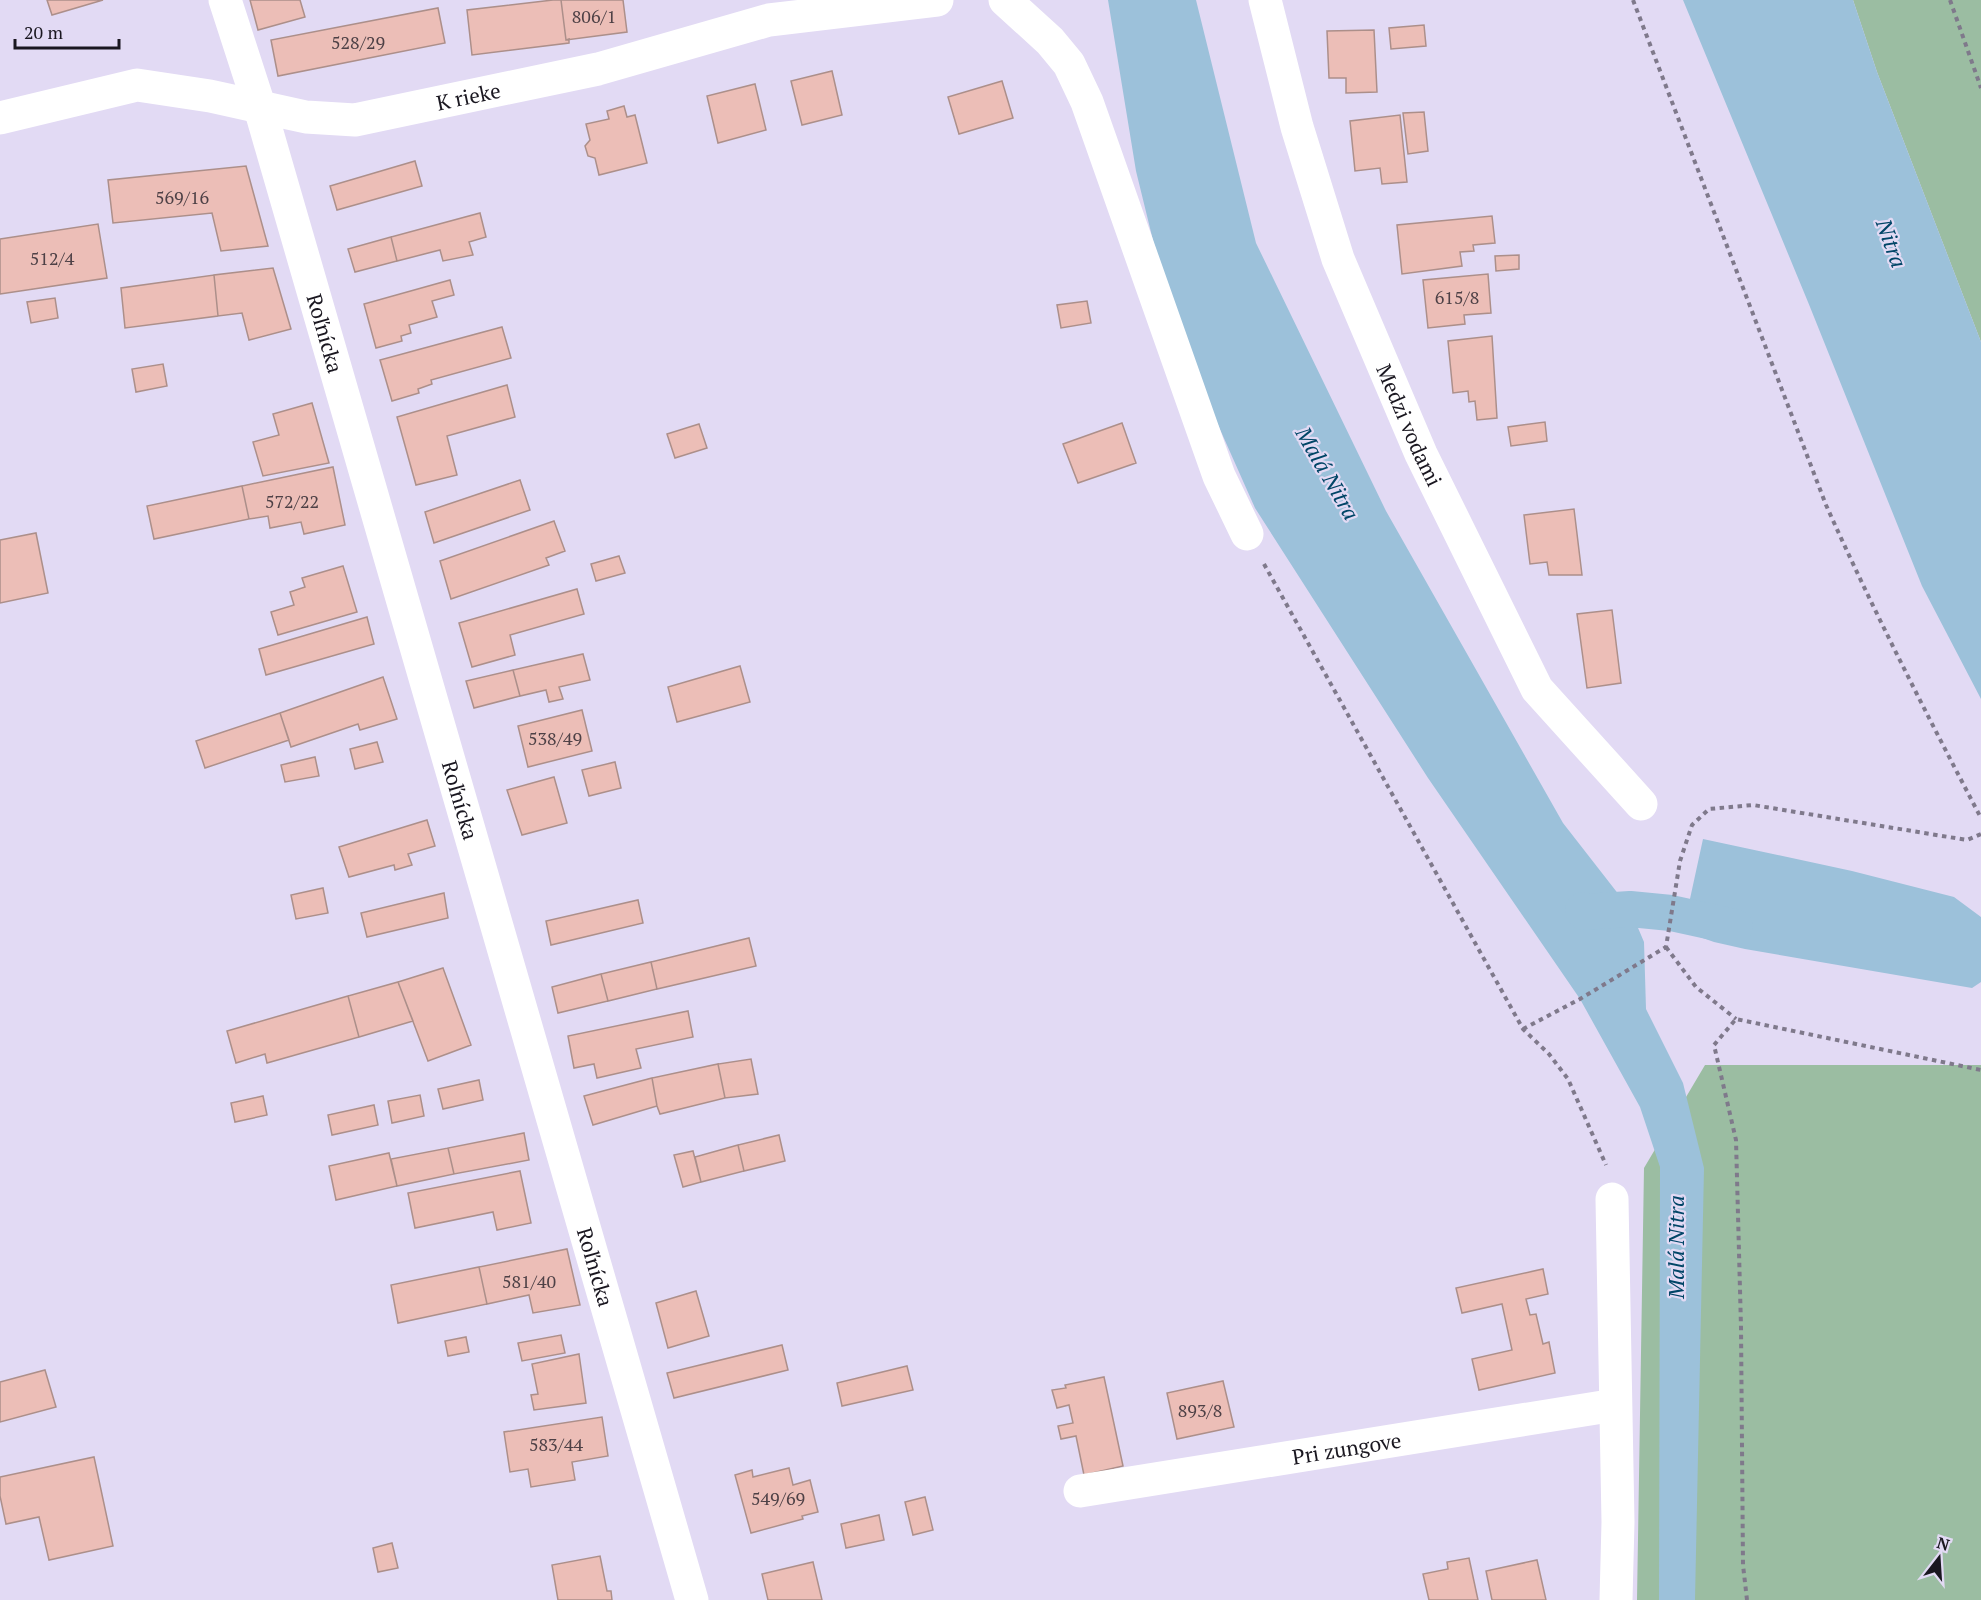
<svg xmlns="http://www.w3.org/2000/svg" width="1981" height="1600" font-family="'PT Serif',serif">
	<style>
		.green { fill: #9bbda2 }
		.water { fill: #9cc1da }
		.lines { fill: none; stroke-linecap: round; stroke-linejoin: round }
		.canal { stroke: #9cc1da; stroke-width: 36 }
		.building { fill: #ecbeb7; stroke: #ac8f8a; stroke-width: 1.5 }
		.path { stroke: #7f798b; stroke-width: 4; stroke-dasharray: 4.5 4.5; stroke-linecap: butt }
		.minor { stroke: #fff; stroke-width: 33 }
		.labels { text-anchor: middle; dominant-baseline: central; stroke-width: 4.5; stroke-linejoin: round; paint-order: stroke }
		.number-label { font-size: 18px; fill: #4e4146 }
		.street-label { font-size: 21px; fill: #1a1720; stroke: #e2daf4 }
		.water-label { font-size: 22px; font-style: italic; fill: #004567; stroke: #e2daf4 }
	</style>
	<rect width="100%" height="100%" fill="#e2daf4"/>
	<path class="green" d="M1853 0H1981V342L1877 72Z
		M1705 1065H1981V1600H1637L1644 1168Z"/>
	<path class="water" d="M1108 0H1196L1256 243 1386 511 1563 823 1630 909 1644 942 1646 1009 1683 1083 1704 1168 1695 1600H1659L1660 1167 1640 1107 1580 999 1428 778 1255 508 1174 326 1136 171Z
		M1683 0H1853L1877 72 1981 342V699L1922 586 1808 302Z
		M1703 839 1852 871 1954 897 1981 917V982L1972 988 1745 949 1714 942 1683 931Z"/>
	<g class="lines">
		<path class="canal" d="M1583 910 1584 912 1630 909 1671 913 1735 927"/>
	</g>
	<path class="building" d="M47 0H103L52 15Z
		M250 0H300L305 17 258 30Z
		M553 0H561L566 40 569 39V43L472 55 467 10Z
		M561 0H623L627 32 566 40Z
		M438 8 445 43 278 76 271 40Z
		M1424 25 1426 46 1391 49 1389 28Z
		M1374 30 1377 92 1346 93V78H1329L1327 31Z
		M832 71 842 115 802 125 791 81Z
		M1002 81 1013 118 959 134 948 97Z
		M755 84 766 130 718 143 707 96Z
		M624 106 627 117 635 115 647 163 599 175 595 158 588 156 585 146 590 140 586 124 609 119 607 111Z
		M1424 112 1428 151 1408 154 1403 113Z
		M1400 115 1407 182 1382 184 1380 168 1355 171 1350 121Z
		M415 161 422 186 337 210 330 186Z
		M246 166 268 246 221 251 212 213 113 223 108 180Z
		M480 213 486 237 469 242 473 255 443 261 440 250 397 261 391 237Z
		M1492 216 1495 243 1473 245 1474 251 1460 252 1462 266 1402 274 1397 225Z
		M98 224 107 278 0 294V239Z
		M391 237 397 261 355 272 348 249Z
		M1519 255V269L1496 271 1495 256Z
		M273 268 291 329 249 340 242 313 218 316 214 275Z
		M1488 274 1491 313 1464 315 1465 324 1428 328 1423 280Z
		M214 275 218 316 125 328 121 288Z
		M450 280 454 295 432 301 437 317 409 325 411 333 401 336 402 341 376 348 364 304Z
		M55 298 58 318 31 323 27 302Z
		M1087 301 1091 323 1061 328 1057 305Z
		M502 327 511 358 431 380 432 384 418 389 419 393 392 401 380 360Z
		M1492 336 1497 418 1477 420 1475 401 1469 402 1468 391 1453 393 1448 341Z
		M163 364 167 386 136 392 132 369Z
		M507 385 515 417 447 436 457 475 416 485 397 417Z
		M312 403 329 463 263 476 253 442 279 435 273 414Z
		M1545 422 1547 441 1511 446 1508 427Z
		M1122 423 1136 463 1078 483 1063 444Z
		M699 424 707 448 675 458 667 434Z
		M333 467 345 525 304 534 301 522 270 528 268 516 249 519 242 486Z
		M520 480 530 510 434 543 425 512Z
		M242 486 249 519 154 539 147 506Z
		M1574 509 1582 575H1549L1547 562 1530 564 1524 515Z
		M554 521 565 551 546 558 549 565 451 599 440 561Z
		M36 533 48 593 0 603V540Z
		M619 556 625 573 596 581 591 564Z
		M343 566 357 612 278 635 271 612 294 605 290 592 305 587 302 578Z
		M577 589 584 614 510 635 515 655 472 667 459 623Z
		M1612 610 1621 683 1587 688 1577 614Z
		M367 617 374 644 266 675 259 649Z
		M583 654 590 680 559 687 563 699 549 702 546 690 520 696 513 670Z
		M740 666 750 702 677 722 668 687Z
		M513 670 520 696 474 708 466 681Z
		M383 677 397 719 360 730 358 724 291 747 280 713Z
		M582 710 592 751 528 767 518 726Z
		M280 713 289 740 205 768 196 741Z
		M377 742 383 762 355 769 350 749Z
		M315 757 319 776 285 782 281 765Z
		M615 762 621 788 589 796 582 770Z
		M554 777 567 823 522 835 507 790Z
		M427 820 435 846 408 854 412 865 395 870 394 865 349 877 339 847Z
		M323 888 328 913 296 919 291 895Z
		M444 893 448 918 367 937 361 913Z
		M638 900 643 923 551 945 546 921Z
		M749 938 756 966 657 989 651 962Z
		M651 962 657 989 608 1001 601 974Z
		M443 968 471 1045 428 1061 398 982Z
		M601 974 608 1001 558 1013 552 987Z
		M398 982 413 1021 359 1037 348 996Z
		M348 996 359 1037 267 1063 265 1054 236 1063 227 1031Z
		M688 1011 693 1037 636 1049 641 1068 597 1078 594 1064 574 1068 568 1036Z
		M751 1059 758 1094 725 1098 718 1064Z
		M718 1064 725 1098 660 1114 657 1106 652 1078Z
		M652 1078 657 1106 593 1125 584 1096Z
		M479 1080 483 1100 443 1109 438 1089Z
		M420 1095 424 1116 392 1123 388 1101Z
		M263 1096 267 1115 235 1122 231 1103Z
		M374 1105 378 1125 332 1135 328 1115Z
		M524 1133 529 1160 454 1174 448 1148Z
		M779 1135 785 1161 744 1171 738 1145Z
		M738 1145 744 1171 701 1182 695 1157Z
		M448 1148 454 1174 397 1186 391 1159Z
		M693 1151 701 1182 683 1187 674 1155Z
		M389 1153 397 1186 336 1200 329 1166Z
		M520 1171 531 1223 497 1230 493 1212 415 1228 408 1193Z
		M567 1249 580 1305 533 1313 529 1295 487 1304 479 1267Z
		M479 1267 487 1304 398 1323 391 1285Z
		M1543 1269 1548 1294 1526 1299 1530 1315 1536 1314 1543 1344 1549 1342 1555 1373 1479 1390 1472 1359 1512 1350 1502 1304 1462 1313 1456 1288Z
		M696 1291 709 1336 668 1348 656 1303Z
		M561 1335 565 1353 522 1361 518 1343Z
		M466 1337 469 1352 448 1356 445 1341Z
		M782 1345 788 1370 674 1398 667 1373Z
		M579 1354 586 1403 534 1410 531 1395 538 1394 532 1364Z
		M907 1366 913 1390 842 1406 837 1383Z
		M45 1370 56 1407 0 1422V1382Z
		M1104 1377 1123 1466 1084 1475 1076 1436 1061 1439 1058 1426 1073 1423 1069 1405 1057 1408 1052 1390 1066 1388 1065 1385Z
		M1223 1381 1234 1427 1177 1439 1167 1393Z
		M602 1417 608 1456 572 1462 575 1480 531 1487 528 1469 510 1472 504 1432Z
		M94 1457 113 1546 49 1560 39 1517 6 1524 0 1496V1477Z
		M789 1468 793 1485 810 1480 818 1512 802 1516 803 1519 751 1533 735 1475 752 1470 753 1477Z
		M925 1497 933 1530 913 1535 905 1502Z
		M879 1515 884 1540 846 1548 841 1524Z
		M392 1543 398 1568 378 1572 373 1548Z
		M600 1556 607 1591H611L612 1600H558L552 1565Z
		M1469 1558 1478 1600H1429L1423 1574 1448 1569 1447 1562Z
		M1537 1560 1546 1600H1492L1486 1571Z
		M813 1562 822 1600H768L762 1574Z"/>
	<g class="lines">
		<path class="path" d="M1633 0 1826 505C1874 612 1927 715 1981 818
			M1950 0 1981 88
			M1264 564 1523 1029 1549 1054 1568 1079 1606 1165
			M1666 947 1696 987 1736 1019
			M1523 1029 1580 999 1666 947 1680 861 1692 825 1709 809 1753 805 1967 840 1981 834
			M1747 1600 1743 1565 1741 1327 1736 1140 1714 1045 1736 1019 1981 1070"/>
		<g class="minor">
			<path id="s1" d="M225 0 260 108 692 1600"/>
			<path d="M1005 0 1050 41 1069 64 1087 102 1219 476 1247 534"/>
			<path id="s2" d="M1265 0 1297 127 1338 259 1421 454 1537 689 1641 804"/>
			<path id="s3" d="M0 118 137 85 210 96 306 117 355 120 598 69 769 20 937 0"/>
			<path d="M1612 1199 1618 1522 1616 1600"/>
			<path id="s4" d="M1080 1491 1615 1405"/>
		</g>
	</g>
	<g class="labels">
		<g class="number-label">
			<text x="594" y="16">806/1</text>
			<text x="358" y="42">528/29</text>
			<text x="182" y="197">569/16</text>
			<text x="52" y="258">512/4</text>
			<text x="1457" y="297">615/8</text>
			<text x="292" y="501">572/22</text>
			<text x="555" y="738">538/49</text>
			<text x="529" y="1281">581/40</text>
			<text x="1200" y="1410">893/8</text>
			<text x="556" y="1444">583/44</text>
			<text x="778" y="1498">549/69</text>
		</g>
		<g class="street-label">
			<text stroke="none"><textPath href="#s3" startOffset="478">K rieke</textPath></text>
			<text stroke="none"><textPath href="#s1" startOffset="348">Roľnícka</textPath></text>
			<text stroke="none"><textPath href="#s2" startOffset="450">Medzi vodami</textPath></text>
			<text stroke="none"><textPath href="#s1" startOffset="834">Roľnícka</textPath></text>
			<text stroke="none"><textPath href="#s1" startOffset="1320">Roľnícka</textPath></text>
			<text stroke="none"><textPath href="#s4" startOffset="270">Pri zungove</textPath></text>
		</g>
		<g class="water-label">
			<text transform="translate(1892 243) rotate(70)">Nitra</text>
			<text transform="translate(1328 473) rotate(60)">Malá Nitra</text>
			<text transform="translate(1675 1247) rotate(-90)">Malá Nitra</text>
		</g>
	</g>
	<g transform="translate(1939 1558) rotate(17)" stroke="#e2daf4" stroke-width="4.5" paint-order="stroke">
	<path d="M0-4.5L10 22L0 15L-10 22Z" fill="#1a1720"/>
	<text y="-9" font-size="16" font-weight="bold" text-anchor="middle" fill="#1a1720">N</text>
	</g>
	<path d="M15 39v9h104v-9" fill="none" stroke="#1a1720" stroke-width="3"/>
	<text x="24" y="39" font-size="18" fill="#1a1720" stroke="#e2daf4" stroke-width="4.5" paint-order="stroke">20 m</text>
</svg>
